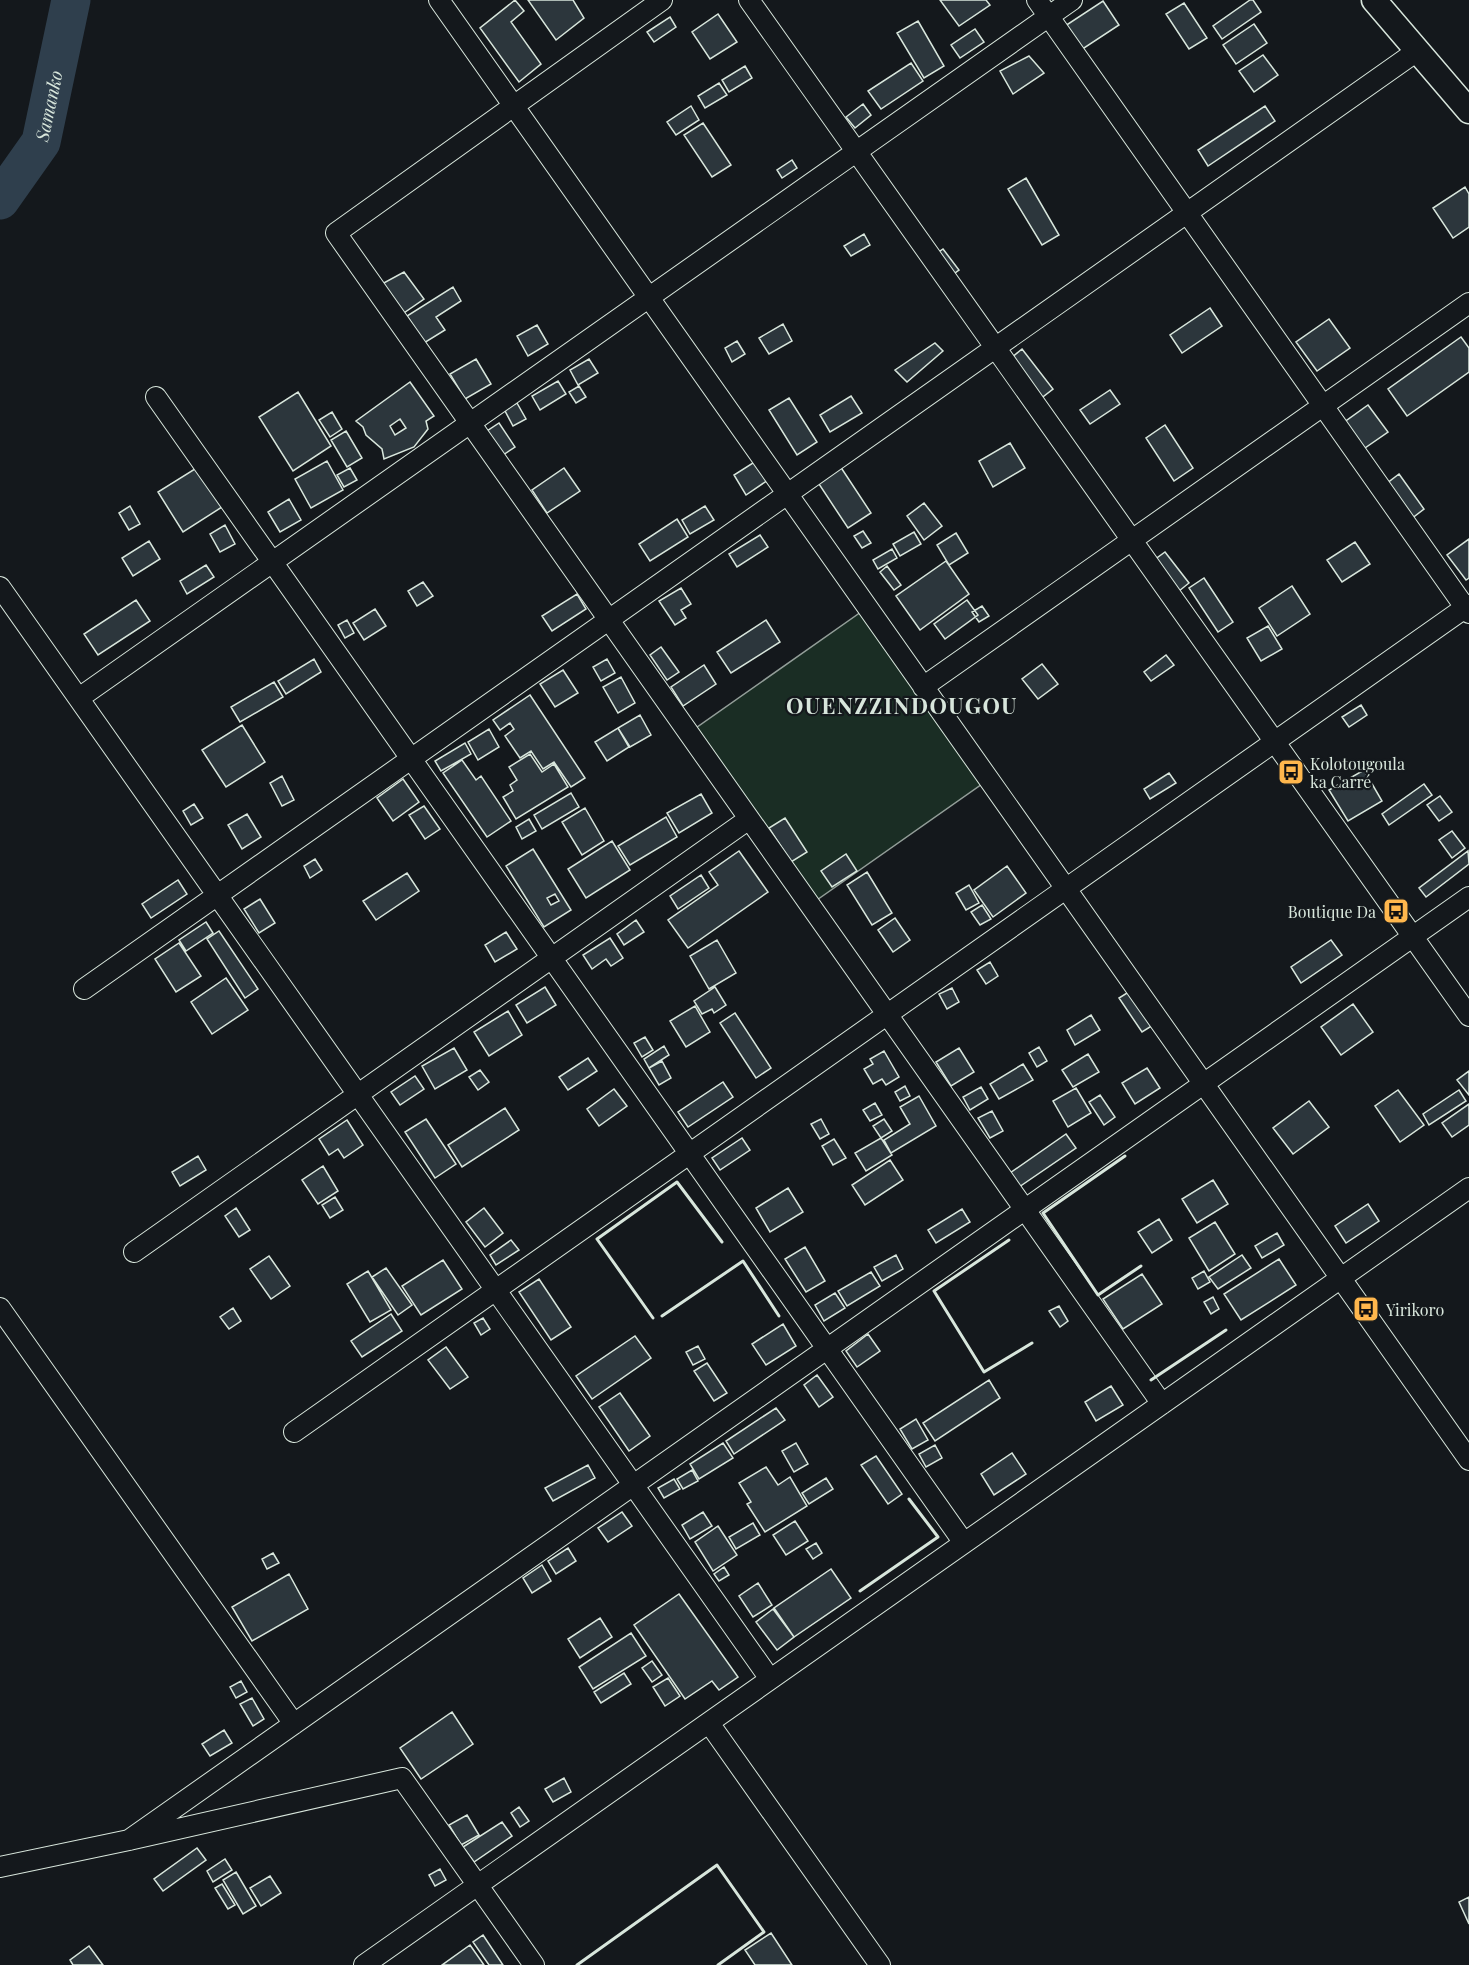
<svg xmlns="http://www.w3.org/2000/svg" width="1469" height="1965" font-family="'Playfair Display',serif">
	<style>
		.green { fill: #1a2d24; stroke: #939e99; stroke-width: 1.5 }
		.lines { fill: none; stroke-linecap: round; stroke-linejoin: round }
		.river { stroke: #2f3f4d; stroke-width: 39 }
		.building { fill: #2c363c; stroke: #d8e6dc; stroke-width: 1.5; fill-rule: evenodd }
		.minor-casing { stroke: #d8e6dc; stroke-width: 22 }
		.tertiary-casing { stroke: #d8e6dc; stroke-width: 27 }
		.minor { stroke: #14181c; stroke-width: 20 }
		.tertiary { stroke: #14181c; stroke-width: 24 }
		.wall { stroke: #d8e6dc; stroke-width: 3 }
		.labels { text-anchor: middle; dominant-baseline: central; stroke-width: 4.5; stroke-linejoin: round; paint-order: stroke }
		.poi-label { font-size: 16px; fill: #d8e6dc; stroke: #14181c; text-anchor: start }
		.water-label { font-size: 18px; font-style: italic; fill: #d8e6dc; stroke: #14181c }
		.district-label { font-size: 22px; font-weight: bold; letter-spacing: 1.5px; fill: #d8e6dc; stroke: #14181c }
	</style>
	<rect width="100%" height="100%" fill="#14181c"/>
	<path class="green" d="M861 612 982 784 814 902 693 730Z"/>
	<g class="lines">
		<path class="river" id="s1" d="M0 200 41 142 71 0"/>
	</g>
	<path class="building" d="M515 0 524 11 511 22 541 64 519 82 480 28Z
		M528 0H573L584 18 556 40Z
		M940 0H986L990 5 959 26Z
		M1250 0H1253L1261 12 1222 39 1213 26Z
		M1103 1 1119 25 1081 50 1065 26Z
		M1184 3 1207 38 1189 49 1166 14Z
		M718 14 737 42 710 59 692 32Z
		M670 17 676 27 654 42 647 32Z
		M918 21 944 66 924 78 897 33Z
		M1254 24 1267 43 1236 64 1223 45Z
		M975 29 984 42 960 58 951 45Z
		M1263 55 1278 75 1254 92 1239 71Z
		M1029 56 1044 73 1013 94 1000 71Z
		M911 63 923 81 881 109 868 91Z
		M745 66 752 78 729 92 722 80Z
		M719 83 727 95 705 108 698 96Z
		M863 104 871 115 855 128 846 117Z
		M691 106 699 120 676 135 667 122Z
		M1265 106 1275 121 1208 166 1198 150Z
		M703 123 731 165 712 177 684 135Z
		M792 160 797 168 782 178 777 170Z
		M1026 178 1059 235 1042 245 1008 189Z
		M1465 187 1469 194V227L1453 238 1433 208Z
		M864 234 870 245 851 256 844 246Z
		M943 249 959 270 948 278 933 256Z
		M404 272 424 299 398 317 380 285Z
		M453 287 461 301 436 317 445 330 424 343 407 316Z
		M1210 308 1222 326 1182 353 1170 335Z
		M1329 319 1350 348 1317 371 1296 342Z
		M783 324 792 341 769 354 759 338Z
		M537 325 548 344 528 356 517 336Z
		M1461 337 1469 348V372L1407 416 1388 389Z
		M737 341 745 354 732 362 725 348Z
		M935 343 943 351 907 382 895 370Z
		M1022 349 1053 389 1035 403 1005 363Z
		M476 359 491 384 465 399 450 374Z
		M589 359 598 373 578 385 570 370Z
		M558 381 566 394 540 410 532 396Z
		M410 382 434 416 426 421 428 429 414 447 384 459 382 449 366 435 363 427 356 421ZM400 419 406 428 395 435 390 426Z
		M579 386 586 397 576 403 569 392Z
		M1110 390 1120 404 1090 424 1080 410Z
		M298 392 331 446 293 471 259 417Z
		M851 396 862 413 830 432 820 415Z
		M789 398 817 442 797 455 769 410Z
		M517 403 526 419 513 426 504 409Z
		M1368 405 1388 432 1362 450 1343 423Z
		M332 412 342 429 330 437 319 420Z
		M499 423 515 447 503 455 487 431Z
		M1165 425 1193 468 1174 481 1146 438Z
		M346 431 362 458 347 467 331 440Z
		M1010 443 1025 468 993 487 979 461Z
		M327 461 343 490 311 508 295 479Z
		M756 461 768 480 746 495 734 475Z
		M840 466 871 513 848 528 817 481Z
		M198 467 222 507 183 532 158 492Z
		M350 468 357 480 344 487 337 475Z
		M564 468 580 491 547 513 532 490Z
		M1399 474 1424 509 1411 519 1386 484Z
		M289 499 301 520 280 532 268 512Z
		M924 503 942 526 924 540 907 516Z
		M130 506 140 524 129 530 119 513Z
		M705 506 714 520 690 534 682 520Z
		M677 519 688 537 650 561 639 544Z
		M225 525 235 544 220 552 210 534Z
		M863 531 871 543 862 548 854 536Z
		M914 532 921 544 900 556 893 544Z
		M956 533 968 553 949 565 937 545Z
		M760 535 768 547 737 567 729 554Z
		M1469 539V578L1466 580 1447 555Z
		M149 541 160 559 133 576 122 558Z
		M1355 542 1370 564 1342 582 1327 560Z
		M892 549 897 558 878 569 873 560Z
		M1165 552 1189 583 1174 595 1150 563Z
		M946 561 969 594 920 630 896 596Z
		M206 565 214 577 187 594 180 581Z
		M887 566 901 585 894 590 880 572Z
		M1204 578 1233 622 1218 632 1189 588Z
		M423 582 433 596 417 606 408 591Z
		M1292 586 1310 614 1277 636 1259 608Z
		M681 588 691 604 681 610 686 618 675 625 659 601Z
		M577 594 586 609 552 631 542 616Z
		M136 600 150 621 98 655 84 634Z
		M967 600 978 615 945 639 934 624Z
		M982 606 989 616 979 622 972 612Z
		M375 609 386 626 364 640 353 623Z
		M347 620 354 633 345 638 338 625Z
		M766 620 780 642 731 673 717 652Z
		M1268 626 1282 649 1261 661 1247 638Z
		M661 647 679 672 667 680 650 655Z
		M1166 655 1174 665 1151 681 1144 672Z
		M314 659 321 672 286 694 278 681Z
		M607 659 615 673 601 681 593 667Z
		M1042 664 1058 684 1038 699 1022 679Z
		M704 665 716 684 683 706 671 687Z
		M563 670 578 693 555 707 540 684Z
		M621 677 635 703 618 713 603 687Z
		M274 682 283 697 240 722 231 707Z
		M530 695 585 778 571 787 554 762 543 769 531 751 520 758 505 736 514 729 510 723 500 730 493 720Z
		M1361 705 1367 715 1349 727 1342 717Z
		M640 715 651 735 630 747 618 728Z
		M242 725 265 762 226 787 202 750Z
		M618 728 629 747 607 761 595 742Z
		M489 729 499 747 478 760 468 742Z
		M465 743 471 754 441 771 435 761Z
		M530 754 542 772 554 764 568 787 516 819 503 797 513 791 510 785 517 780 509 767Z
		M462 760 476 780 481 776 511 821 487 837 443 773Z
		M1364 770 1382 801 1348 821 1329 790Z
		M1169 773 1176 783 1150 799 1144 789Z
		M282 776 294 800 282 806 270 783Z
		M403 779 419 802 393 821 377 798Z
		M1424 784 1432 795 1389 825 1382 814Z
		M571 793 579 807 542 829 534 815Z
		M701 794 712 813 679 833 667 813Z
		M1440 796 1452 812 1439 821 1427 805Z
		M194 804 203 818 191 825 183 811Z
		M424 806 440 829 425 839 409 815Z
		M585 808 604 841 582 855 562 822Z
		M247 814 261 837 242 849 228 825Z
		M666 817 677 837 630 865 618 846Z
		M785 818 807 852 791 862 769 828Z
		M529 819 536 831 522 839 516 827Z
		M1452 831 1465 848 1452 858 1439 840Z
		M612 841 630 870 586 898 568 869Z
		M533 849 571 910 544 927 506 866ZM555 894 559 901 551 905 547 898Z
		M739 851 768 892 688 948 668 920 718 885 709 872Z
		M1468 851 1469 864 1426 897 1419 888Z
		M846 854 857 871 832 887 821 871Z
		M315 859 322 870 310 878 304 866Z
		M1007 866 1026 893 993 917 974 890Z
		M867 872 892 913 872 925 847 885Z
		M407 873 419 891 376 920 363 901Z
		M701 875 709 888 678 909 670 896Z
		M178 880 187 894 151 918 142 904Z
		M969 885 979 903 966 910 956 893Z
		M260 899 275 923 259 933 244 909Z
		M982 905 991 919 980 925 971 912Z
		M895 918 910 940 893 952 878 930Z
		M636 920 644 932 624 945 617 934Z
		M206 922 213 933 186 951 179 940Z
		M219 931 258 989 245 998 207 939Z
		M506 932 517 949 495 962 485 945Z
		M610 938 623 958 611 966 606 959 592 969 583 955Z
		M717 940 736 973 709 989 690 956Z
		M1331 940 1342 955 1301 983 1291 967Z
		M179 943 201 976 176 992 155 959Z
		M990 962 998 976 986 984 977 970Z
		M226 978 248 1010 212 1034 191 1002Z
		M545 987 556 1005 527 1023 516 1005Z
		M715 987 726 1005 714 1013 712 1009 702 1014 694 1001Z
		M952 988 959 1002 947 1009 939 994Z
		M1135 988 1158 1022 1142 1032 1119 998Z
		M1353 1004 1373 1032 1341 1055 1321 1027Z
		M695 1006 710 1032 686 1047 670 1021Z
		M508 1011 522 1035 489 1056 474 1032Z
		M735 1013 771 1068 756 1078 720 1023Z
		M1091 1015 1100 1030 1075 1045 1067 1030Z
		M645 1037 653 1050 642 1057 634 1043Z
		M664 1046 669 1055 649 1068 644 1059Z
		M1039 1047 1047 1061 1037 1067 1029 1053Z
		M454 1048 467 1070 435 1089 422 1066Z
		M959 1048 974 1072 951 1086 936 1062Z
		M884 1051 899 1077 886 1085 882 1079 873 1084 864 1069 873 1064 870 1059Z
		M1088 1054 1099 1072 1073 1087 1062 1070Z
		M588 1058 597 1071 568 1090 559 1077Z
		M662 1061 671 1078 659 1085 649 1068Z
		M1023 1064 1033 1080 999 1099 990 1084Z
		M1147 1068 1160 1088 1135 1104 1122 1083Z
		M480 1070 489 1082 478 1090 469 1077Z
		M1469 1071V1095L1457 1080Z
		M415 1076 424 1089 400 1105 391 1092Z
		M723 1082 733 1097 688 1127 678 1112Z
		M905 1086 910 1096 900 1101 895 1092Z
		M981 1087 988 1099 970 1110 963 1097Z
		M1076 1088 1091 1113 1068 1127 1053 1101Z
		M614 1089 627 1106 599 1126 587 1109Z
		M1398 1090 1424 1125 1400 1142 1375 1106Z
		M1459 1090 1466 1101 1429 1125 1423 1114Z
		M1100 1095 1115 1117 1104 1125 1089 1102Z
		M919 1096 936 1126 891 1153 884 1140 910 1124 900 1107Z
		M1309 1101 1329 1127 1293 1154 1273 1128Z
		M875 1103 882 1115 870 1121 863 1110Z
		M1469 1104V1125L1452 1137 1442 1123Z
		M505 1108 519 1130 462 1167 448 1145Z
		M992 1111 1003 1131 990 1138 978 1118Z
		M426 1119 456 1164 435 1178 405 1132Z
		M821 1119 829 1134 820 1139 811 1124Z
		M884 1119 892 1131 881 1138 873 1126Z
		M347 1120 363 1145 344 1158 338 1149 329 1155 319 1139Z
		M1066 1134 1076 1148 1019 1187 1010 1173Z
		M742 1138 750 1150 720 1170 712 1158Z
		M881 1138 892 1155 866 1171 855 1153Z
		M834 1139 846 1158 833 1165 822 1146Z
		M198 1156 206 1170 180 1186 172 1172Z
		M890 1160 903 1180 865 1205 852 1185Z
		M323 1166 338 1191 318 1204 302 1180Z
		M1213 1180 1228 1204 1197 1223 1182 1199Z
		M788 1188 803 1212 770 1232 756 1208Z
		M335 1197 343 1210 330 1218 322 1205Z
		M1368 1204 1379 1221 1346 1243 1335 1226Z
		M236 1208 250 1230 239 1237 225 1216Z
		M484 1208 503 1233 485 1247 466 1222Z
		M962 1209 970 1222 936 1243 928 1230Z
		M1159 1219 1172 1240 1152 1253 1138 1232Z
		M1215 1222 1235 1254 1209 1271 1189 1238Z
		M1277 1233 1284 1245 1262 1258 1255 1246Z
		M511 1240 519 1250 496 1265 490 1255Z
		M805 1247 825 1281 806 1292 785 1259Z
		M896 1255 903 1269 882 1281 874 1267Z
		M1242 1255 1251 1268 1218 1289 1209 1277Z
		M269 1256 290 1286 271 1299 250 1269Z
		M1279 1259 1296 1285 1241 1320 1224 1294Z
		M443 1260 462 1289 421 1315 402 1286Z
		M386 1268 412 1305 398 1315 372 1277Z
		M368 1271 391 1310 370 1322 347 1284Z
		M1204 1271 1210 1282 1198 1289 1192 1278Z
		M871 1272 880 1286 847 1306 838 1291Z
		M1142 1274 1162 1304 1123 1329 1103 1299Z
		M539 1279 571 1327 551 1340 519 1292Z
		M835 1293 845 1308 824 1321 815 1305Z
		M1213 1297 1219 1309 1211 1314 1204 1302Z
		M1059 1306 1068 1321 1060 1327 1049 1311Z
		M233 1308 241 1321 229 1329 220 1317Z
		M391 1314 402 1331 362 1357 351 1341Z
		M483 1318 490 1329 481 1335 474 1323Z
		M783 1324 796 1346 766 1365 752 1344Z
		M868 1334 880 1351 857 1367 846 1351Z
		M635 1336 651 1358 592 1399 576 1376Z
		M698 1346 705 1359 693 1365 686 1352Z
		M446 1347 468 1377 450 1389 428 1360Z
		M707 1363 727 1393 714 1401 694 1371Z
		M817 1375 833 1397 819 1407 804 1385Z
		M989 1380 1000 1398 935 1441 923 1423Z
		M1111 1386 1123 1405 1096 1421 1085 1402Z
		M620 1393 650 1436 629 1451 599 1407Z
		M776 1408 785 1420 734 1454 726 1441Z
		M916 1419 928 1440 912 1449 900 1429Z
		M723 1443 733 1458 699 1479 690 1464Z
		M796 1443 808 1464 794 1472 782 1451Z
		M935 1445 942 1458 926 1467 919 1454Z
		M1012 1453 1026 1474 994 1495 981 1474Z
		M876 1456 902 1494 888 1504 861 1465Z
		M588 1465 595 1478 553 1501 545 1488Z
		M766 1467 778 1485 790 1477 807 1506 765 1532 747 1504 751 1502 739 1483Z
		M692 1470 698 1481 683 1489 677 1479Z
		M826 1478 833 1489 809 1504 802 1493Z
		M674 1479 680 1489 664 1498 658 1488Z
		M622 1512 632 1526 608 1542 598 1528Z
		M703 1512 712 1526 690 1539 682 1525Z
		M795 1521 808 1541 786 1555 773 1535Z
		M753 1523 760 1535 736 1549 729 1537Z
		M718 1526 737 1555 713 1571 695 1542Z
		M816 1543 822 1553 813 1559 806 1549Z
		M568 1548 576 1561 556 1574 548 1561Z
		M273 1553 279 1563 267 1569 262 1559Z
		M542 1565 551 1581 532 1593 523 1578Z
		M724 1567 729 1575 719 1581 714 1574Z
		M831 1569 851 1598 794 1637 774 1608Z
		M289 1574 308 1609 252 1641 232 1607Z
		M758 1583 772 1605 753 1617 739 1596Z
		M679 1594 738 1677 719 1690 712 1681 685 1699 634 1625Z
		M773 1609 794 1637 777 1650 756 1622Z
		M600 1618 612 1637 580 1658 568 1639Z
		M631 1633 646 1656 593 1689 579 1667Z
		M652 1661 662 1675 652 1682 642 1668Z
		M624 1673 631 1684 601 1703 594 1692Z
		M668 1678 680 1696 665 1706 653 1687Z
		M241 1681 247 1692 236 1698 230 1687Z
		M252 1698 264 1719 253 1726 240 1704Z
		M452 1712 473 1744 421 1779 400 1748Z
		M224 1730 232 1743 210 1756 202 1744Z
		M564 1778 571 1792 553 1802 545 1789Z
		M519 1807 529 1821 520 1827 511 1813Z
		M467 1815 479 1835 461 1845 449 1825Z
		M502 1822 512 1836 474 1862 463 1847Z
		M197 1848 206 1860 163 1891 154 1879Z
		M225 1859 232 1870 213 1882 207 1871Z
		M440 1869 446 1880 435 1886 429 1875Z
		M236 1872 256 1906 243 1914 223 1880Z
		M270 1876 281 1893 261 1906 250 1888Z
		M222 1884 235 1905 228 1909 215 1888Z
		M1469 1897V1924L1459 1902Z
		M771 1933 792 1965H755L745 1950Z
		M483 1935 503 1965H489L473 1942Z
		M470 1945 484 1965H442Z
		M89 1946 103 1965H73L70 1960Z"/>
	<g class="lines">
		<g class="minor-casing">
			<path id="minor" d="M439 0 1469 1460
				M662 0 336 233 1162 1404
				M749 0 1469 1016
				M1037 0 1469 613
				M156 397 964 1543
				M0 587 770 1679
				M923 687 1469 303
				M79 698 1072 0
				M84 989 1417 51
				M134 1252 749 819
				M0 1308 294 1724
				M294 1432 1469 605
				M709 1723 880 1965
				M129 1840 1469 897
				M0 1867 129 1840 402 1778 534 1965
				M364 1965 1469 1188"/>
		</g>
		<g class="tertiary-casing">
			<path id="tertiary" d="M1374 0 1469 111"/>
		</g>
		<use href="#minor" class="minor"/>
		<use href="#tertiary" class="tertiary"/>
		<path class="wall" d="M1125 1156 1043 1213 1098 1295 1141 1266
			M1009 1240 934 1291 984 1372 1032 1343
			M662 1316 743 1261 779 1316
			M653 1318 597 1239 677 1182 722 1242
			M1151 1380 1226 1330
			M860 1591 938 1537 909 1499
			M577 1965 717 1865 764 1932 718 1965"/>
	</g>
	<defs>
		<g id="bus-square" transform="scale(1.35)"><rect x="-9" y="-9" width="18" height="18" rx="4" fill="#ffb74d" stroke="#14181c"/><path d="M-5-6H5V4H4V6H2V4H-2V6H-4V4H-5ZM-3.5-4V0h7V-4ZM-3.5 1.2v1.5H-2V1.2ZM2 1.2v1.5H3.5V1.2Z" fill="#111"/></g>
	</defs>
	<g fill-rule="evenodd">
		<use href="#bus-square" x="1291" y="772"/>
		<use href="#bus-square" x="1396" y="911"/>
		<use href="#bus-square" x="1366" y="1309"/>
	</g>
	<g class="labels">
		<g class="poi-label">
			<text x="1310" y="763">Kolotougoula<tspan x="1310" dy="18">ka Carré</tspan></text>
			<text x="1376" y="911" text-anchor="end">Boutique Da</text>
			<text x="1386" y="1309">Yirikoro</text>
		</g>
		<g class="water-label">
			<text stroke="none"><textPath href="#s1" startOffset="108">Samanko</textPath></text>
		</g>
		<g class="district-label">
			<text x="902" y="705">OUENZZINDOUGOU</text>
		</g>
	</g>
</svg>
